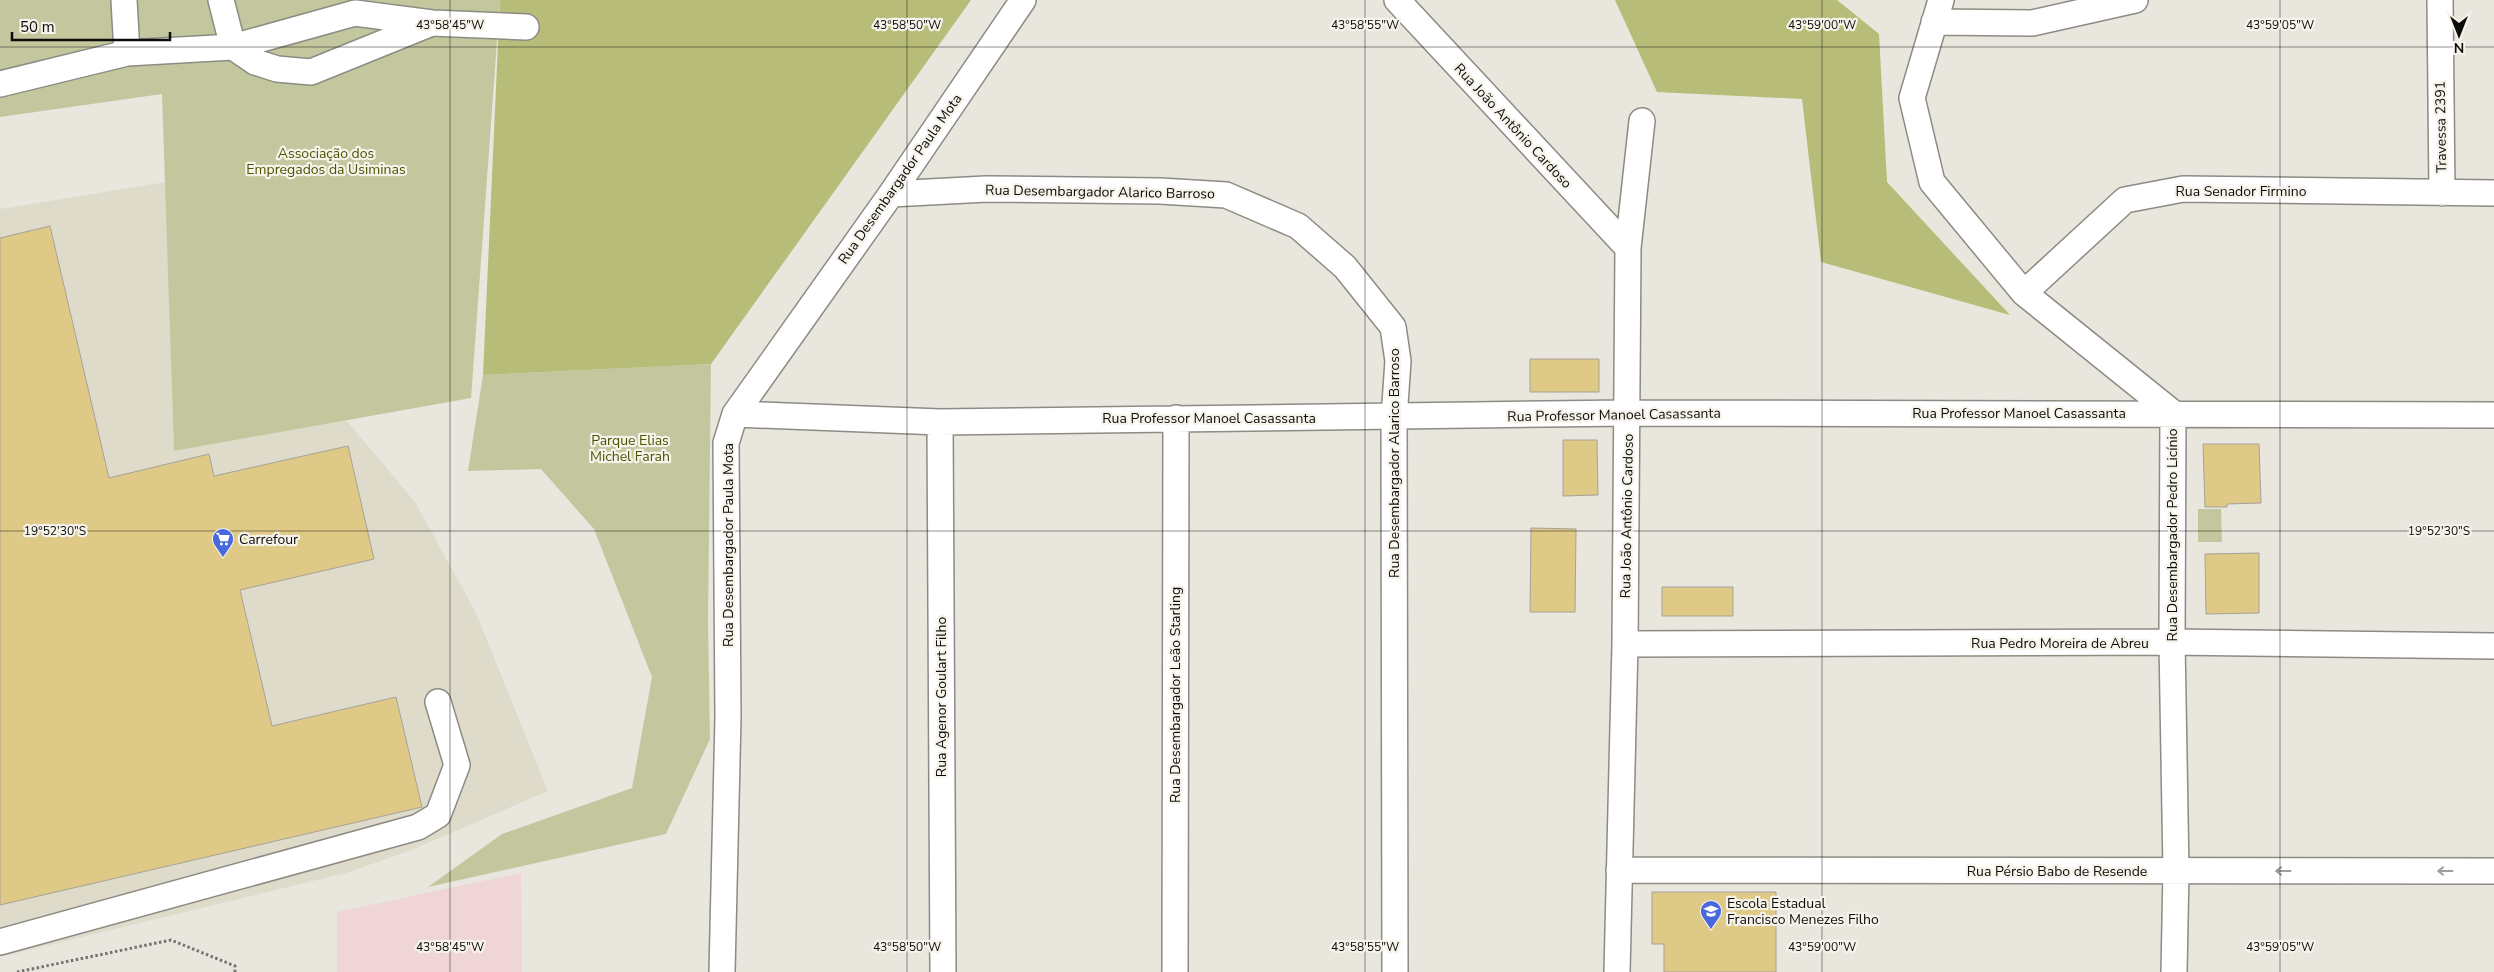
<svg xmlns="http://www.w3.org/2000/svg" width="2494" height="972" font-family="'Nunito Sans',sans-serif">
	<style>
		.built { fill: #dfdbcb }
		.education { fill: #efd5d5 }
		.green { fill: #c3c79e }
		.forest { fill: #b7bc79 }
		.building { fill: #dfc986; stroke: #a5a29a }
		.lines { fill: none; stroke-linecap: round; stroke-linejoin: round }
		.minor-casing { stroke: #8d8b83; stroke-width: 28 }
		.path { stroke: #74736e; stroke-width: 3; stroke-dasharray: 2.5 2.5; stroke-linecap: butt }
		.minor { stroke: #fff; stroke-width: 25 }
		.oneway { stroke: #9e9e9d }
		.ticks { fill: none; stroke: #0d0c0a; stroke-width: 1; stroke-opacity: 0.45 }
		.labels { text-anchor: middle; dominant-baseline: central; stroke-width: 4.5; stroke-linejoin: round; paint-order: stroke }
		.street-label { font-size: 14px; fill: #0d0c0a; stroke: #f6f3ea }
		.park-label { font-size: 14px; fill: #4f5200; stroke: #f6f3ea }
		.poi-label { font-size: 14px; fill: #0d0c0a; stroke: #f6f3ea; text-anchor: start }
		.ticks-label { font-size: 12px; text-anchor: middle; fill: #0d0c0a; stroke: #f6f3ea; stroke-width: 4.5; stroke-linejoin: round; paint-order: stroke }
	</style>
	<rect width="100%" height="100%" fill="#e8e6dd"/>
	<path class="built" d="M166 182 174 451 346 420 415 502 476 613 548 791 409 851 346 873 0 957V209Z"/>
	<path class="education" d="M521 873 522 972H337V912Z"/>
	<path class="green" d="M0 0H500L471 398 174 451 162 94 0 117Z
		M711 364 708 620 710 739 666 834 428 887 502 834 632 788 652 677 594 529 541 469 468 471 483 375Z
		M2198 509H2221L2222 542H2198Z"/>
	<path class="forest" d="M500 0H971L711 364 483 375Z
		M1615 0H1837L1879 34 1887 182 2010 315 1821 262 1802 99 1657 92Z"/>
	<path class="building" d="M50 226 109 478 209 454 214 476 348 446 374 559 240 590 272 726 396 697 422 807 0 905V238Z
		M1530 359H1599V392H1530Z
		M1563 440H1597L1598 495 1563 496Z
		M2203 444H2259L2261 503 2227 504V507H2205Z
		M1531 528 1576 529 1575 612H1530Z
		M2259 553V613L2206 614 2205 554Z
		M1662 587H1733V616H1662Z
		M1652 892H1776V972H1664V944H1652Z"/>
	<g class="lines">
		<g class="minor-casing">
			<path id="minor" d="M124 0 127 53
				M221 0 233 47 255 62 277 69 311 72 432 23
				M1397 0 1628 248 1625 644 1617 972
				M1941 0 1912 98 1932 182 2024 293 2173 413 2172 642 2176 871 2174 972
				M2440 0 2442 193
				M1934 22 2032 23 2135 0
				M0 84 127 53 233 47 355 13 432 23 526 27
				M891 194 986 189 1160 191 1226 195 1298 226 1345 267 1393 327 1398 361 1394 418 1395 972
				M1628 248 1642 121
				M2024 293 2125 200 2183 189 2494 193
				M735 414 940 422 1628 413 2494 415
				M940 422 943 972
				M1625 644 2172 642 2494 646
				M1619 870 2494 871
				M0 942 418 827 438 815 457 765 438 702
				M722 972 728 717 726 443 735 414 891 194 1023 0
				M1175 972 1176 418"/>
		</g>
		<path class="path" d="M17 972 171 940 235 966V972"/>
		<use href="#minor" class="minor"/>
	</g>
	<defs><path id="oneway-shaft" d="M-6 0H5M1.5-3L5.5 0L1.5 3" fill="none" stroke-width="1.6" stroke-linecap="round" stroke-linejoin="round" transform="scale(1.25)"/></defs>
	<g class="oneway">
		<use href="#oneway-shaft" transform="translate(2283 871) rotate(180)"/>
		<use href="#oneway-shaft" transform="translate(2445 871) rotate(180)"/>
	</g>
	<path class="ticks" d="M450 0V972M907 0V972M1365 0V972M1822 0V972M2280 0V972M0 47H2494M0 531H2494"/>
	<defs>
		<g id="supermarket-pin" transform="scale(1.125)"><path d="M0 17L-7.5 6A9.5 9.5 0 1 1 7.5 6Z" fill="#4769dd" stroke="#f6f3ea"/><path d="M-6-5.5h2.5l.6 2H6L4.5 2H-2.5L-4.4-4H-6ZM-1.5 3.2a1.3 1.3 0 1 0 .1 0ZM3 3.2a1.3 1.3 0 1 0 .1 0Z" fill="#fff"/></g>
		<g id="school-pin" transform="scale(1.125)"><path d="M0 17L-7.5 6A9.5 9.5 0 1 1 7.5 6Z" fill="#4769dd" stroke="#f6f3ea"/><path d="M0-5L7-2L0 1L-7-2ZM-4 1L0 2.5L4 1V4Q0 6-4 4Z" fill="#fff"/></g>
	</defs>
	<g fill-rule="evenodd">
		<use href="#supermarket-pin" x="223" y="539"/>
		<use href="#school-pin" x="1711" y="911"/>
	</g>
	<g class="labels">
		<g class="street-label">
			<text transform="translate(1513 126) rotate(47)">Rua João Antônio Cardoso</text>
			<text transform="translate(2441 127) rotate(-91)">Travessa 2391</text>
			<text transform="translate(900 179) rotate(-55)">Rua Desembargador Paula Mota</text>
			<text x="2241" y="191">Rua Senador Firmino</text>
			<text transform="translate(1100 192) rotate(1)">Rua Desembargador Alarico Barroso</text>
			<text x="2019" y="413">Rua Professor Manoel Casassanta</text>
			<text transform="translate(1614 415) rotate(-1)">Rua Professor Manoel Casassanta</text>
			<text x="1209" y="418">Rua Professor Manoel Casassanta</text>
			<text transform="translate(1394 463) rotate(-90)">Rua Desembargador Alarico Barroso</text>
			<text transform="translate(1627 516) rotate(-89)">Rua João Antônio Cardoso</text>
			<text transform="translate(2172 535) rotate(-90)">Rua Desembargador Pedro Licínio</text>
			<text transform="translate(728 545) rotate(-90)">Rua Desembargador Paula Mota</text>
			<text x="2060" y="643">Rua Pedro Moreira de Abreu</text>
			<text transform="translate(1175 695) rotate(-90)">Rua Desembargador Leão Starling</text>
			<text transform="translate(941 697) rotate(-90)">Rua Agenor Goulart Filho</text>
			<text x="2057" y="871">Rua Pérsio Babo de Resende</text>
		</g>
		<g class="park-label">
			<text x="326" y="153">Associação dos<tspan x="326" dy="16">Empregados da Usiminas</tspan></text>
			<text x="630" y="440">Parque Elias<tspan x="630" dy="16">Michel Farah</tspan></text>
		</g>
		<g class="poi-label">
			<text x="239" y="539">Carrefour</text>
			<text x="1727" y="903">Escola Estadual<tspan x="1727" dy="16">Francisco Menezes Filho</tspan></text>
		</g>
	</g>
	<g class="ticks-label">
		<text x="450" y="29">43°58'45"W</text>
		<text x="907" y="29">43°58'50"W</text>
		<text x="1365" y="29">43°58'55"W</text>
		<text x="1822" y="29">43°59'00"W</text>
		<text x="2280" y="29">43°59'05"W</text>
		<text x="2439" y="535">19°52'30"S</text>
		<text x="55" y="535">19°52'30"S</text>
		<text x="450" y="951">43°58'45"W</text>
		<text x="907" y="951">43°58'50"W</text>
		<text x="1365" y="951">43°58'55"W</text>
		<text x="1822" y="951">43°59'00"W</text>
		<text x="2280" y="951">43°59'05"W</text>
	</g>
	<g transform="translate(2459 35) rotate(180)" stroke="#f6f3ea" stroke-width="4" paint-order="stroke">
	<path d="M0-4L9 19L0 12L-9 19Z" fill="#0d0c0a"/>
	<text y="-8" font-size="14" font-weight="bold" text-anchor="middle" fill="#0d0c0a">N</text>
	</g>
	<path d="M12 32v8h158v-8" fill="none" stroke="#0d0c0a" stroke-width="2.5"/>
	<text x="20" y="32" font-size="15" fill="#0d0c0a" stroke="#f6f3ea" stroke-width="4" paint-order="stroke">50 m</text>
</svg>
